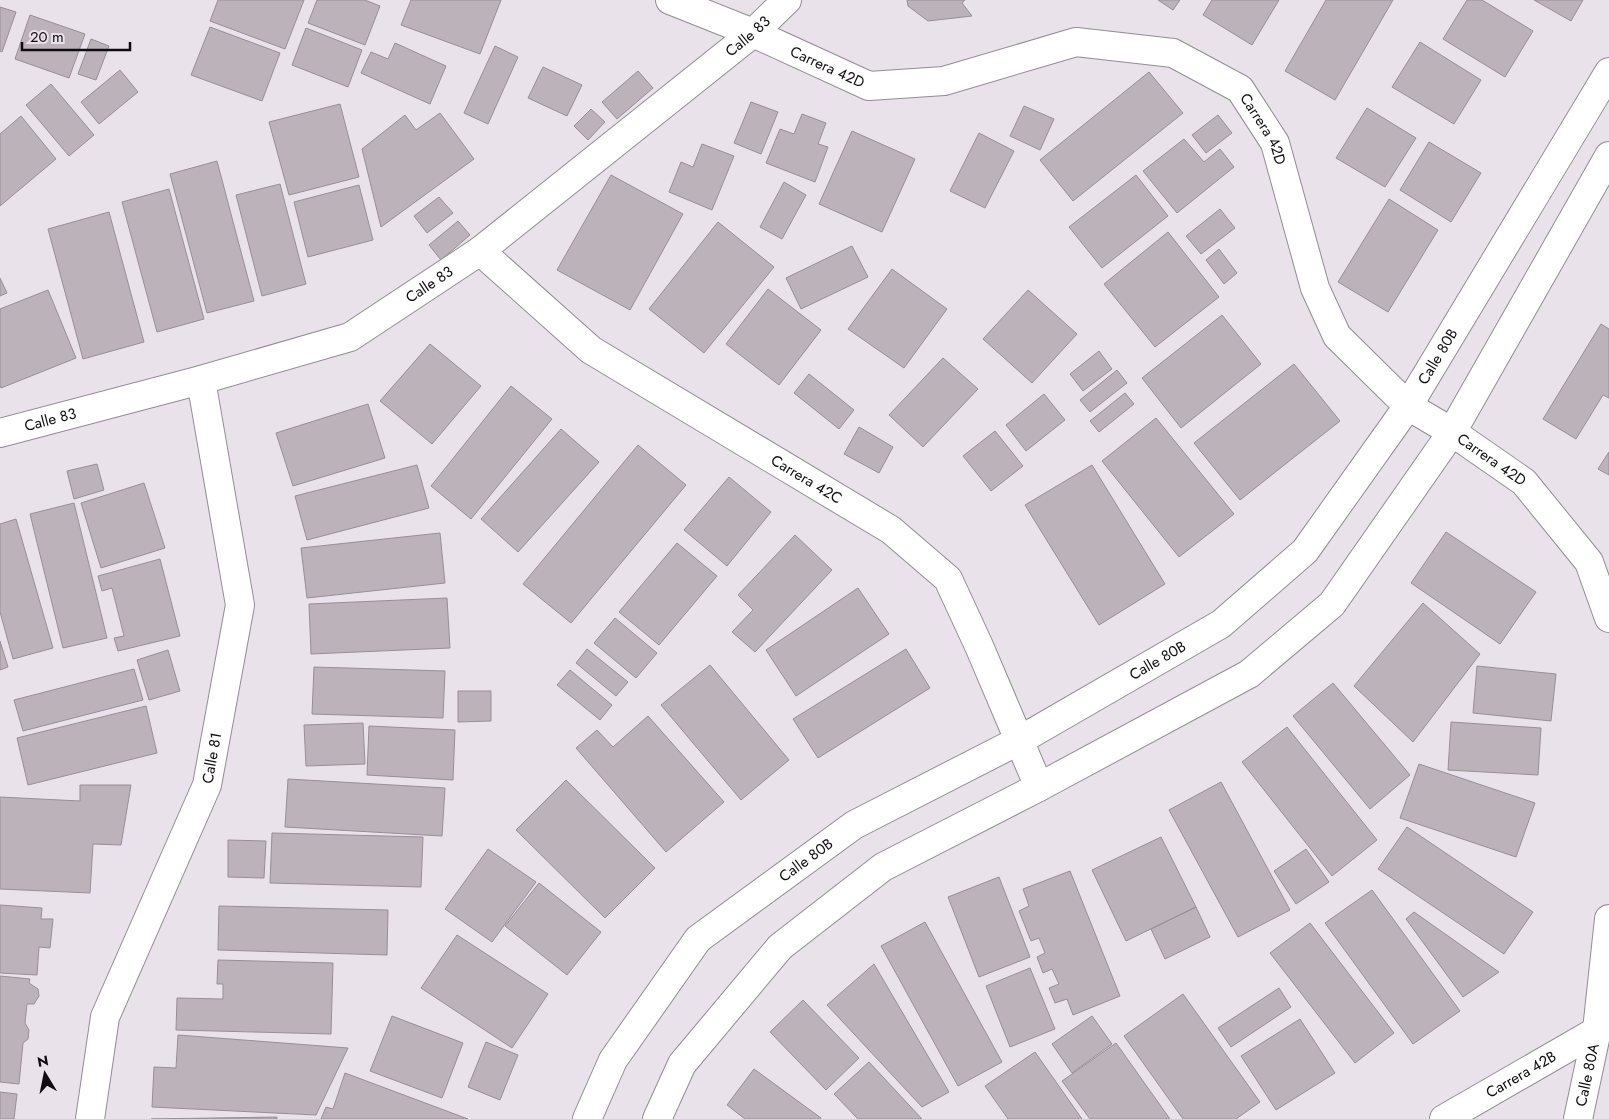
<svg xmlns="http://www.w3.org/2000/svg" width="1609" height="1119" font-family="Jost,sans-serif">
	<style>
		.building { fill: #bcb2ba; stroke: #978f96 }
		.lines { fill: none; stroke-linecap: round; stroke-linejoin: round }
		.street-casing { stroke: #938c94; stroke-width: 30 }
		.secondary-casing { stroke: #938c94; stroke-width: 30 }
		.street { stroke: #fff; stroke-width: 28 }
		.secondary { stroke: #fff; stroke-width: 28 }
		.labels { text-anchor: middle; dominant-baseline: central; stroke-width: 4; stroke-linejoin: round; paint-order: stroke }
		.street-label { font-size: 15px; fill: #0f0c0f; stroke: #e9e2eb }
	</style>
	<rect width="100%" height="100%" fill="#e9e2eb"/>
	<path class="building" d="M218 0H304L285 49 210 21Z
		M317 0H365L380 6 365 45 308 23Z
		M411 0H501L480 54 401 25Z
		M907 0H965L962 3 972 16 928 21 908 6Z
		M1158 0H1180L1173 10Z
		M1212 0H1279L1252 45 1203 15Z
		M1326 0H1393L1335 100 1285 71Z
		M1467 0H1482L1533 31 1505 77 1443 39Z
		M1534 0H1583L1571 21Z
		M0 7 16 12 2 52 0 51Z
		M30 15 85 34 69 78 15 59Z
		M210 27 280 53 262 101 191 75Z
		M306 28 362 50 348 87 292 65Z
		M91 39 109 46 96 80 78 74Z
		M1420 42 1481 80 1454 124 1392 87Z
		M395 43 446 66 430 104 361 73 371 52 388 59Z
		M495 46 518 57 488 124 464 113Z
		M543 67 582 85 567 116 528 98Z
		M120 70 138 92 99 124 81 102Z
		M638 71 653 88 617 119 602 102Z
		M1149 72 1183 113 1073 201 1040 160Z
		M51 84 94 135 69 156 26 105Z
		M751 102 778 112 761 154 734 143Z
		M340 104 359 177 289 195 269 122Z
		M1024 106 1054 119 1040 150 1010 136Z
		M1367 108 1416 138 1385 187 1336 158Z
		M591 109 605 122 588 140 574 126Z
		M440 113 474 159 381 227 362 149 405 115 416 130Z
		M802 114 826 123 818 144 828 147 815 182 766 163 780 129 794 134Z
		M1218 115 1232 133 1206 153 1192 135Z
		M21 116 56 159 0 206V134Z
		M852 131 915 159 882 232 819 204Z
		M979 133 1014 151 985 208 950 191Z
		M1184 139 1204 162 1220 149 1234 167 1177 213 1143 171Z
		M1429 142 1481 173 1451 222 1400 190Z
		M702 144 734 156 712 210 669 192 681 162 693 167Z
		M217 161 254 301 207 313 170 174Z
		M611 175 683 214 630 310 557 270Z
		M1136 175 1168 216 1102 268 1069 227Z
		M784 182 806 195 782 239 760 227Z
		M280 184 306 284 262 296 236 195Z
		M359 185 373 240 308 257 294 202Z
		M169 189 204 319 157 332 122 202Z
		M439 197 453 213 427 233 414 216Z
		M1389 199 1438 230 1388 312 1338 282Z
		M1220 209 1235 228 1201 254 1186 236Z
		M109 212 144 342 83 359 48 229Z
		M458 221 470 235 441 260 429 245Z
		M718 222 774 267 704 353 649 309Z
		M1168 232 1219 297 1155 347 1104 284Z
		M852 246 868 277 801 309 786 278Z
		M1219 249 1237 273 1224 284 1206 260Z
		M892 269 947 309 904 368 848 329Z
		M0 278 7 293 0 296Z
		M768 289 821 330 779 385 726 344Z
		M48 290 76 358 1 388 0 385V309Z
		M1028 290 1077 334 1032 383 983 339Z
		M1222 315 1261 364 1181 428 1142 378Z
		M1601 324 1609 329V398L1603 395 1576 439 1543 419Z
		M430 344 481 386 432 444 380 401Z
		M1099 351 1112 369 1083 391 1070 374Z
		M943 358 978 389 923 447 889 415Z
		M1294 364 1340 421 1240 500 1194 443Z
		M1117 370 1127 383 1090 412 1080 400Z
		M809 374 854 410 839 429 794 393Z
		M511 386 552 419 471 519 431 486Z
		M1125 393 1134 404 1099 432 1090 421Z
		M1044 394 1065 420 1026 451 1006 425Z
		M368 404 385 458 293 486 276 433Z
		M1156 418 1234 514 1179 557 1102 461Z
		M859 427 893 447 879 473 844 454Z
		M561 429 599 462 518 552 481 519Z
		M995 431 1023 466 991 491 963 456Z
		M638 445 686 485 571 623 523 584Z
		M1609 452V475L1598 469Z
		M97 464 104 490 74 499 67 471Z
		M417 465 429 508 307 540 295 496Z
		M1092 465 1165 584 1099 625 1025 505Z
		M729 477 771 512 727 566 684 530Z
		M144 483 165 548 101 568 81 503Z
		M74 503 107 638 63 648 30 514Z
		M16 519 53 648 13 659 0 612V524Z
		M1446 532 1536 592 1500 644 1411 583Z
		M440 533 445 583 307 598 301 548Z
		M795 535 832 570 755 652 732 632 753 610 738 595Z
		M677 543 717 576 659 645 619 612Z
		M160 559 180 636 118 651 114 638 124 636 112 588 102 591 98 576Z
		M858 588 889 634 796 696 766 650Z
		M447 598 450 648 311 654 309 604Z
		M1423 603 1480 654 1413 742 1354 686Z
		M615 618 657 653 636 678 594 643Z
		M0 641 8 667 0 670Z
		M587 649 628 682 616 696 576 663Z
		M906 649 930 688 818 758 793 719Z
		M168 650 180 691 149 700 137 660Z
		M710 665 789 760 741 800 661 705Z
		M1477 666 1556 674 1551 721 1473 713Z
		M314 667 445 671 443 718 312 714Z
		M134 669 143 700 23 731 14 700Z
		M570 670 612 705 600 720 557 685Z
		M1333 683 1410 775 1370 809 1293 716Z
		M458 691H491V721L458 722Z
		M146 706 157 753 28 785 17 738Z
		M648 716 724 802 666 852 576 748 597 730 613 747Z
		M1451 722 1541 728 1538 775 1448 770Z
		M363 723 365 764 306 766 304 725Z
		M369 726 455 730 453 780 367 775Z
		M1287 727 1377 840 1332 876 1242 762Z
		M1419 764 1535 803 1516 857 1400 818Z
		M288 779 445 788 442 836 285 827Z
		M566 780 655 868 605 918 516 830Z
		M1221 782 1290 910 1238 937 1169 810Z
		M80 785H131L121 845 93 844 90 893 0 889V797L80 801Z
		M1407 827 1533 912 1504 954 1378 869Z
		M272 833 423 837 421 887 270 883Z
		M1161 837 1196 907 1126 941 1092 870Z
		M228 840 266 841 264 878 228 877Z
		M488 849 536 882 492 942 445 909Z
		M1306 849 1329 882 1296 904 1274 871Z
		M1070 871 1120 996 1073 1015 1067 999 1055 1003 1049 988 1059 984 1052 969 1043 973 1037 957 1045 953 1039 938 1031 941 1019 911 1029 906 1023 889Z
		M999 877 1030 957 979 977 948 897Z
		M539 883 601 932 567 975 505 926Z
		M1372 890 1460 1011 1413 1044 1325 923Z
		M0 905 42 908 41 919H53L50 948 39 947 37 975 0 973Z
		M219 906 388 910 387 955 218 950Z
		M1196 907 1210 937 1165 959 1151 929Z
		M1414 912 1499 972 1463 997 1406 919Z
		M925 922 1002 1062 958 1086 881 946Z
		M1310 923 1394 1033 1355 1063 1270 953Z
		M457 935 548 994 512 1048 421 988Z
		M218 960 333 963 331 1034 176 1030 177 998 223 999V984H217Z
		M874 964 949 1092 922 1107 827 1005Z
		M1030 968 1055 1029 1010 1047 986 986Z
		M0 976 30 979 29 983 38 989 39 996 34 1004H27L25 1023 29 1030 28 1039 23 1043 19 1084 0 1082Z
		M1279 988 1291 1007 1231 1047 1218 1028Z
		M1183 994 1260 1102 1236 1119H1183L1124 1036Z
		M803 1000 859 1058 826 1090 770 1032Z
		M392 1016 463 1043 442 1098 370 1071Z
		M1092 1016 1112 1044 1072 1073 1052 1044Z
		M1300 1019 1335 1073 1276 1110 1241 1056Z
		M178 1035 348 1048 316 1115 152 1107 154 1067 176 1068Z
		M486 1042 518 1055 500 1100 468 1087Z
		M1116 1043 1170 1119H1090L1062 1081Z
		M1035 1052 1082 1119H1008L985 1086Z
		M869 1062 922 1119H858L834 1094Z
		M754 1069 821 1118 820 1119H745L727 1105Z
		M345 1073 468 1119H321L326 1107 333 1109Z
		M0 1092 17 1094 14 1119H0Z
		M277 1117V1119H151Z"/>
	<g class="lines">
		<g class="street-casing">
			<g id="street">
				<path id="s1" d="M670 0 753 33 869 86 944 81 1076 42 1173 53 1240 89 1275 143 1315 288 1337 336 1408 406 1452 432 1524 482 1589 562 1609 618"/>
				<path id="s2" d="M480 251 591 350 891 530 948 579 979 646 1039 787"/>
				<path id="s3" d="M0 433 201 380 350 337 480 251 753 33 787 0"/>
				<path id="s4" d="M90 1119 105 1017 207 785 240 605 201 380"/>
				<path id="s5" d="M1444 1119 1607 1025"/>
				<path id="s6" d="M1578 1119 1597 1030 1609 919"/>
			</g>
		</g>
		<g class="secondary-casing">
			<g id="secondary">
				<path id="s7" d="M587 1119 613 1060 698 939 854 825 1020 740 1221 624 1305 551 1408 406 1609 72"/>
				<path d="M657 1119 682 1064 780 947 883 867 1039 787 1249 674 1332 604 1452 432 1609 156"/>
			</g>
		</g>
		<use href="#street" class="street"/>
		<use href="#secondary" class="secondary"/>
	</g>
	<g class="labels">
		<g class="street-label">
			<text stroke="none"><textPath href="#s3" startOffset="862">Calle 83</textPath></text>
			<text stroke="none"><textPath href="#s1" startOffset="171">Carrera 42D</textPath></text>
			<text stroke="none"><textPath href="#s1" startOffset="650">Carrera 42D</textPath></text>
			<text stroke="none"><textPath href="#s3" startOffset="458">Calle 83</textPath></text>
			<text stroke="none"><textPath href="#s7" startOffset="1171">Calle 80B</textPath></text>
			<text stroke="none"><textPath href="#s3" startOffset="52">Calle 83</textPath></text>
			<text stroke="none"><textPath href="#s1" startOffset="1070">Carrera 42D</textPath></text>
			<text stroke="none"><textPath href="#s2" startOffset="400">Carrera 42C</textPath></text>
			<text stroke="none"><textPath href="#s7" startOffset="751">Calle 80B</textPath></text>
			<text stroke="none"><textPath href="#s4" startOffset="384">Calle 81</textPath></text>
			<text stroke="none"><textPath href="#s7" startOffset="346">Calle 80B</textPath></text>
			<text stroke="none"><textPath href="#s5" startOffset="89">Carrera 42B</textPath></text>
			<text stroke="none"><textPath href="#s6" startOffset="45">Calle 80A</textPath></text>
		</g>
	</g>
	<g transform="translate(45 1074) rotate(350)" stroke="#e9e2eb" stroke-width="4" paint-order="stroke">
	<path d="M0-4L9 19L0 12L-9 19Z" fill="#0f0c0f"/>
	<text y="-8" font-size="14" font-weight="bold" text-anchor="middle" fill="#0f0c0f">N</text>
	</g>
	<path d="M22 42v8h108v-8" fill="none" stroke="#0f0c0f" stroke-width="2.5"/>
	<text x="30" y="42" font-size="15" fill="#0f0c0f" stroke="#e9e2eb" stroke-width="4" paint-order="stroke">20 m</text>
</svg>
